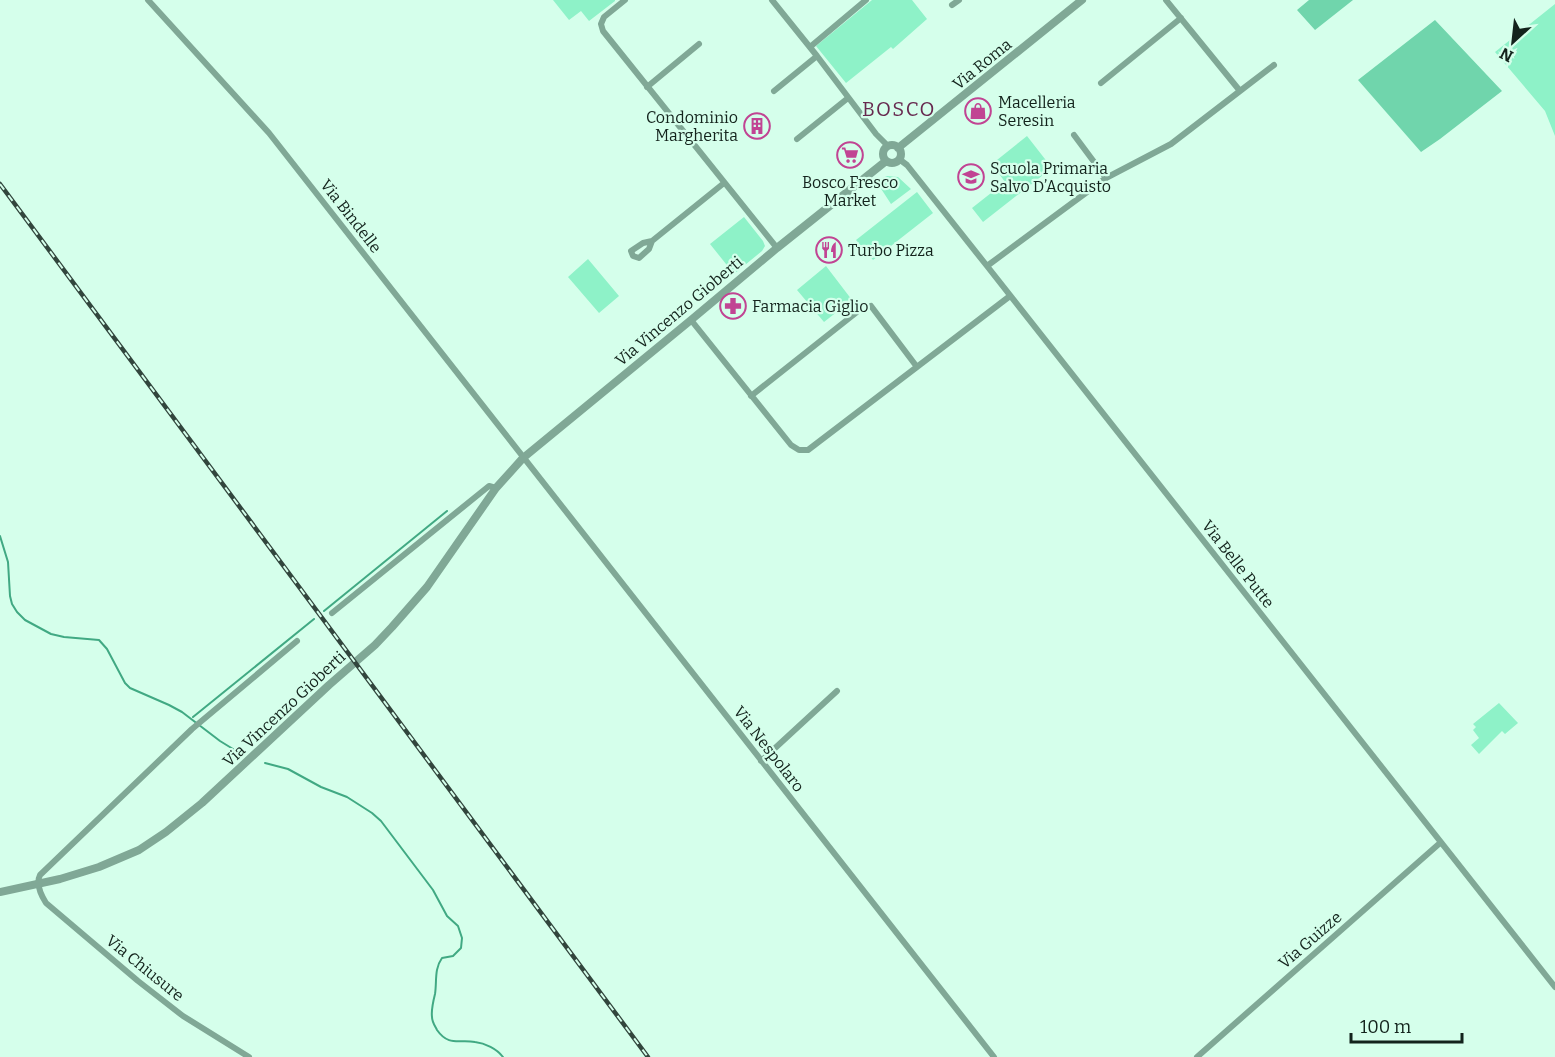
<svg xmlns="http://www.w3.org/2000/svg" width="1555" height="1057" font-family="Bitter,serif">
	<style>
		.green { fill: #8ef2c8 }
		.forest { fill: #70d5ac }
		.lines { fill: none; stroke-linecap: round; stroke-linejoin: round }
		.stream { stroke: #41a983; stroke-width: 2 }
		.minor { stroke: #80a896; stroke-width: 6 }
		.tertiary { stroke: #80a896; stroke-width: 8 }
		.rail-casing { stroke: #32463d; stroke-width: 4.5 }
		.rail { stroke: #d5ffeb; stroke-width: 2; stroke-dasharray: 7; stroke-linecap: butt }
		.labels { text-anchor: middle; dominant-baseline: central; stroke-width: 4.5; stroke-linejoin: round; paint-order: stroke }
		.street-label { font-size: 16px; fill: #13231c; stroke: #d5ffeb }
		.poi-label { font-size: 16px; fill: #13231c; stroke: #d5ffeb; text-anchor: start }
		.quarter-label { font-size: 20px; letter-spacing: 1.5px; fill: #67294f; stroke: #d5ffeb }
	</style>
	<rect width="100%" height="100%" fill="#d5ffeb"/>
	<path class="green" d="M553 0H615V1L589 21 581 11 569 20Z
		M872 0H912L927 19 893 49 891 47 846 83 816 46Z
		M1555 4V136L1545 111 1495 52Z
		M1027 136 1052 168 983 222 972 208 1005 182 992 164Z
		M887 176 898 177 911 189 891 204 876 181Z
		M917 192 933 213 873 260 856 240Z
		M744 217 763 241 765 246 762 251 734 274 710 244Z
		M588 259 619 296 599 313 568 277Z
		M826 266 852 300 824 322 797 290Z
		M1499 703 1518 723 1505 734 1502 731 1479 754 1471 745 1479 738 1473 730 1476 727 1473 724Z"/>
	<path class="forest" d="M1309 0H1353L1315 30 1297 10Z
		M1435 20 1502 91 1440 139 1421 152 1358 80Z"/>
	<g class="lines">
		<path class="stream" d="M0 536 8 562 10 596 12 604 17 612 25 620 51 634 64 637 99 640 107 649 125 683 130 688 169 705 182 712 220 741 233 749
			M324 611 447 511
			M193 717 314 619
			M265 763 288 769 321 787 347 797 372 813 381 821 433 890 447 916 458 926 462 938 461 948 453 956 442 958C434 969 437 982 435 994 433 1002 431 1010 432 1017 432 1022 435 1026 437 1030 449 1047 459 1039 475 1042 485 1043 497 1049 503 1057"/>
		<path class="minor" d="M148 0 269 133 994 1057
			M625 0 604 17 601 24 603 31 777 248
			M772 0 817 56 876 134 888 146
			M952 5 959 0
			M810 47 866 0
			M1101 83 1181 18
			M647 87 699 44
			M774 91 817 56
			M1240 91 1274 65
			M1074 135 1106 178
			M797 139 848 98
			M899 159 907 165 987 266 1555 987
			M652 241 649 249 639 258 633 256 631 251 643 243 652 241 724 183
			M987 266 1106 178 1171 144 1240 91 1166 0
			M871 306 917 367
			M691 320 791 445 799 450H808L1010 296
			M751 396 857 312
			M332 613 489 486 496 488
			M761 761 837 691
			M249 1057 183 1016 138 981 46 903C41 895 36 883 40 875L192 729 297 641
			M1197 1057 1440 843"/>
		<path class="tertiary" d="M883 154a9 9 0 1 1 18 0a9 9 0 1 1-18 0Z
			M898 148 1082 0
			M0 892 60 879 99 867 139 850 166 832 202 803 329 685 375 645 392 627 427 587 496 488 523 458 691 320 777 248 886 161"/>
		<g class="rail-casing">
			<path id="rail" d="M0 184 648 1057"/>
		</g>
		<use href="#rail" class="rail"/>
	</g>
	<defs>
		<g id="shop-ring" transform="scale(1.35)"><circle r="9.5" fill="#d5ffeb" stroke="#c14493" stroke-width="1.5"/><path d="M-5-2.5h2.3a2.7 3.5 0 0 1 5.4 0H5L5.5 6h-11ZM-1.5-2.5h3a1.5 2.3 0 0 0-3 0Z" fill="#c14493"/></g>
		<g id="building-ring" transform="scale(1.35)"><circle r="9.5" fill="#d5ffeb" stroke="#c14493" stroke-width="1.5"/><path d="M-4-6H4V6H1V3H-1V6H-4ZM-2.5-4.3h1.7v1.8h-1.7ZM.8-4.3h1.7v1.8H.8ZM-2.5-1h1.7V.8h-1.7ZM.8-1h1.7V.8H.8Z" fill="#c14493"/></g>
		<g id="supermarket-ring" transform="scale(1.35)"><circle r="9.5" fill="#d5ffeb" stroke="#c14493" stroke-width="1.5"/><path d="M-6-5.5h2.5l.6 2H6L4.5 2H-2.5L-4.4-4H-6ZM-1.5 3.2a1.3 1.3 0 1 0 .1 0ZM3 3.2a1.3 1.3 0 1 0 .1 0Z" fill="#c14493"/></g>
		<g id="school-ring" transform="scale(1.35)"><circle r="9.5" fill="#d5ffeb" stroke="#c14493" stroke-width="1.5"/><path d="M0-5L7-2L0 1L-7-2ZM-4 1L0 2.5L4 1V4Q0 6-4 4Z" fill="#c14493"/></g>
		<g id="restaurant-ring" transform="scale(1.35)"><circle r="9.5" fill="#d5ffeb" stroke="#c14493" stroke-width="1.5"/><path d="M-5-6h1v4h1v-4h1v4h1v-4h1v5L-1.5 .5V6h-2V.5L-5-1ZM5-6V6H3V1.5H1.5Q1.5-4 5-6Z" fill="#c14493"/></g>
		<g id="pharmacy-ring" transform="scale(1.35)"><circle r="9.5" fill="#d5ffeb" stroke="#c14493" stroke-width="1.5"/><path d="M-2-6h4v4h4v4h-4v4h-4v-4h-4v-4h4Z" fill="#c14493"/></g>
	</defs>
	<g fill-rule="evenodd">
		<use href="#shop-ring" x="978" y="111"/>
		<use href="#building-ring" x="757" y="126"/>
		<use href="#supermarket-ring" x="850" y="155"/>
		<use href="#school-ring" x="971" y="177"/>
		<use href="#restaurant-ring" x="829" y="250"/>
		<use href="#pharmacy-ring" x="733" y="306"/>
	</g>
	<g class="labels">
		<g class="street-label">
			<text transform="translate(982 64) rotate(-39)">Via Roma</text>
			<text transform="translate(351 216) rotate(52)">Via Bindelle</text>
			<text transform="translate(679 311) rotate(-40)">Via Vincenzo Gioberti</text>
			<text transform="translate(1238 564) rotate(52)">Via Belle Putte</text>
			<text transform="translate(284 709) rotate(-43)">Via Vincenzo Gioberti</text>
			<text transform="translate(769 749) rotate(52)">Via Nespolaro</text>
			<text transform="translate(1310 940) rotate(-41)">Via Guizze</text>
			<text transform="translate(145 968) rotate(39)">Via Chiusure</text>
		</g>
		<g class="poi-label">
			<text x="998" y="102">Macelleria<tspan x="998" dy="18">Seresin</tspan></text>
			<text x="738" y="117" text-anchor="end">Condominio<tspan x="738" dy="18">Margherita</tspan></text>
			<text x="990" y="168">Scuola Primaria<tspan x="990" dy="18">Salvo D’Acquisto</tspan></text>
			<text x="850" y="182" text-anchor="middle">Bosco Fresco<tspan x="850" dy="18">Market</tspan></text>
			<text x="848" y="250">Turbo Pizza</text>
			<text x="752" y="306">Farmacia Giglio</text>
		</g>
		<g class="quarter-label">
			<text x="899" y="109">BOSCO</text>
		</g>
	</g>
	<g transform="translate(1513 42) rotate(207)" stroke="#d5ffeb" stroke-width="4.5" paint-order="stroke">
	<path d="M0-4.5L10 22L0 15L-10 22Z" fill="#13231c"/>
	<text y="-9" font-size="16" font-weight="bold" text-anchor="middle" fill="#13231c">N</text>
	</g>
	<path d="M1351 1033v9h111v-9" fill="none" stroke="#13231c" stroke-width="3"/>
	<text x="1360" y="1033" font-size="18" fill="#13231c" stroke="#d5ffeb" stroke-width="4.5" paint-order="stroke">100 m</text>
</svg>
